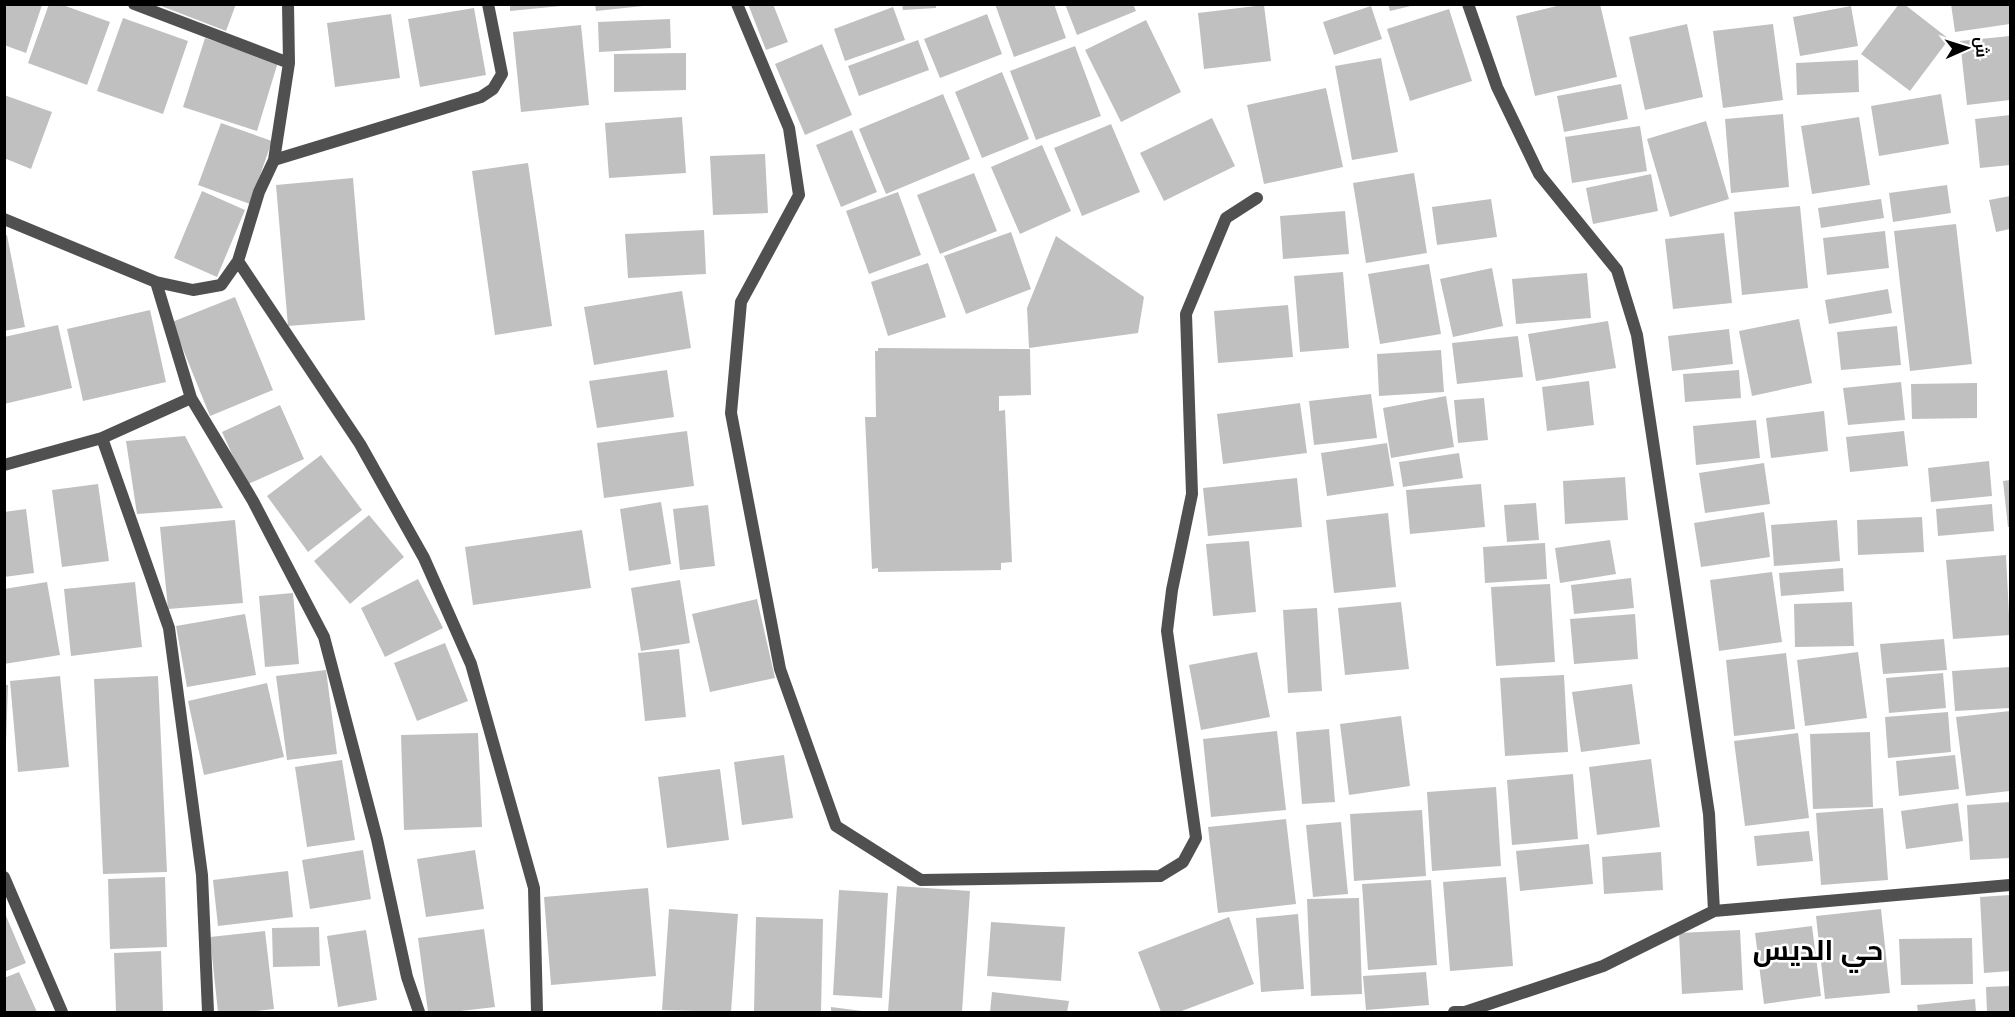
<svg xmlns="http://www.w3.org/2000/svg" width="2015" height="1017" font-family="Mulish,Cairo,sans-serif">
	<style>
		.building { fill: #c0c0c0 }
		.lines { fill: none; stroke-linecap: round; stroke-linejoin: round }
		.minor { stroke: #505050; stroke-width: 12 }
		.labels { text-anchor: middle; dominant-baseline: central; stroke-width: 5; stroke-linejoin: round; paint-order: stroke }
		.district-label { font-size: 28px; font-weight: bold; fill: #000; stroke: #fff }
	</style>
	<rect width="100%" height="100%" fill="#fff"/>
	<path class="building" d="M49 4H60L110 22 87 85 28 63Z
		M156 4H236L226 31Z
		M510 4H561V6L510 11Z
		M595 4H643V6L596 11Z
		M748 4H773L788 42 766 50Z
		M902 4H936V8L903 10Z
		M995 4H1054L1066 38 1014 57Z
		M1065 4H1133L1136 11 1077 35Z
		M1388 4H1415V5L1390 11Z
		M1565 4H1600L1617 77 1535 96 1516 16Z
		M1899 4H1904L1949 39 1910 91 1861 54Z
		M1951 4H2010V24L1955 32Z
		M4 5H42L26 53 4 45Z
		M1264 5 1271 61 1204 69 1198 13Z
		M1371 6 1382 39 1334 55 1323 22Z
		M1851 6 1858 46 1800 56 1793 17Z
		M893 7 905 40 845 61 834 29Z
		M474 8 486 75 420 87 408 19Z
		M1449 9 1472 81 1410 101 1387 29Z
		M391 14 400 78 335 87 327 23Z
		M987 14 1002 54 940 78 924 39Z
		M123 18 188 41 163 114 97 91Z
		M670 19 671 48 599 52 598 22Z
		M1146 20 1181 92 1121 122 1085 50Z
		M1687 24 1703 97 1645 110 1629 37Z
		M1773 24 1783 100 1723 108 1713 31Z
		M581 25 589 105 521 112 513 32Z
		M2010 36V100L1967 105 1960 41Z
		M205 38 278 62 257 131 183 107Z
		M918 40 929 70 859 96 848 66Z
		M822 44 852 115 805 135 775 64Z
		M1075 46 1101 116 1036 140 1010 71Z
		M686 53V90L614 92V54Z
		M1381 58 1398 152 1352 160 1335 66Z
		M1858 60 1859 92 1797 95 1796 63Z
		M1002 72 1029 139 982 158 955 92Z
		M1621 84 1628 119 1564 132 1557 96Z
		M1326 88 1343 167 1264 184 1247 105Z
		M943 94 970 159 886 194 859 129Z
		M1941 94 1949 144 1879 156 1871 106Z
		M4 95 52 112 31 169 4 158Z
		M1783 114 1789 187 1731 193 1725 119Z
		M2010 115V165L1980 168 1975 119Z
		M682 117 686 173 609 178 605 123Z
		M1859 117 1870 185 1812 194 1801 126Z
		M1212 118 1235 166 1164 201 1140 153Z
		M1706 121 1729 199 1670 217 1647 139Z
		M221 123 272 141 250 204 198 185Z
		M1111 124 1140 192 1082 216 1054 148Z
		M1640 126 1647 171 1572 183 1565 137Z
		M852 130 877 192 841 207 816 145Z
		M1042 145 1071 211 1020 234 991 167Z
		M765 154 768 213 713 215 710 156Z
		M528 163 552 326 495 335 472 171Z
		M974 173 997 231 940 254 917 195Z
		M1414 173 1427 253 1366 263 1353 183Z
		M1651 174 1658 211 1593 224 1586 188Z
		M353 178 365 320 288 326 276 185Z
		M1947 185 1951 213 1893 222 1889 193Z
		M202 191 245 210 217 277 174 258Z
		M898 192 921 255 869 274 846 211Z
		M2010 196V229L1996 232 1989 200Z
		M1491 199 1497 237 1437 245 1432 207Z
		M1881 199 1884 218 1821 228 1818 208Z
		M1800 206 1808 288 1742 295 1734 212Z
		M1345 211 1349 254 1283 259 1280 216Z
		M1956 224 1972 364 1910 371 1894 231Z
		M704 230 706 274 628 278 625 234Z
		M1885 231 1889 268 1827 275 1823 238Z
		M1011 232 1031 289 966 314 944 256Z
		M1724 233 1732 303 1673 309 1665 239Z
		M7 235 25 327 4 331V236Z
		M1056 236 1144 297 1138 333 1029 348 1027 308Z
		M928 263 946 317 888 336 871 282Z
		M1429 264 1441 334 1380 344 1368 274Z
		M1492 268 1503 326 1453 337 1440 279Z
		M1343 272 1349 348 1300 352 1294 276Z
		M1587 273 1591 318 1516 324 1512 279Z
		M1888 289 1892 313 1829 324 1825 300Z
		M682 291 691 348 594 365 584 307Z
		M235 297 273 390 210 416 172 322Z
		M1288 305 1293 357 1218 363 1214 311Z
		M150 310 166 382 83 401 67 329Z
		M1799 319 1812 383 1752 396 1739 331Z
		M1608 321 1616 368 1536 381 1528 334Z
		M58 325 72 388 4 404V337Z
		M1897 326 1901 365 1841 370 1837 332Z
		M1729 329 1733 364 1672 371 1668 336Z
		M1518 336 1523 377 1457 384 1452 343Z
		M878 348 1030 349 1031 395 999 396V411L1005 410 1012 562 1001 563V570L878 572V568L872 569 865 417H876L875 351H878Z
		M1441 350 1444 392 1379 396 1377 354Z
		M667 370 674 417 597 428 589 381Z
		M1739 370 1741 398 1685 402 1683 374Z
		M1589 381 1594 425 1547 431 1542 387Z
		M1901 382 1905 420 1848 425 1843 388Z
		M1977 383V418L1912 419 1911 384Z
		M1371 394 1377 438 1314 445 1309 401Z
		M1446 396 1454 447 1391 458 1383 408Z
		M1484 398 1488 440 1458 443 1454 400Z
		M1300 403 1307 453 1223 464 1217 414Z
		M280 405 304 459 246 485 222 432Z
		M1824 411 1828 451 1771 458 1766 418Z
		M1756 420 1760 458 1696 465 1693 426Z
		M687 431 694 486 604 498 597 443Z
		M1904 431 1908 466 1850 472 1846 437Z
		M185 436 223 508 137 514 126 441Z
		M1387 443 1394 486 1327 496 1321 453Z
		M1459 453 1463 478 1403 487 1399 462Z
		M321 455 362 510 308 552 267 496Z
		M1989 461 1992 496 1931 502 1928 468Z
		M1764 463 1770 504 1705 513 1699 473Z
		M1625 477 1628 520 1565 524 1563 481Z
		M1297 478 1302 527 1208 536 1203 488Z
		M2010 480V527H2008L2003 481Z
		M98 484 109 561 62 567 52 490Z
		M1481 484 1485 527 1410 534 1406 490Z
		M661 502 671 564 629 571 620 509Z
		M1536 503 1539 540 1507 542 1504 505Z
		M1992 504 1994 531 1938 536 1936 509Z
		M708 505 715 566 680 570 673 509Z
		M26 509 34 573 4 577V512Z
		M1764 512 1770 557 1701 567 1694 523Z
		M1388 513 1396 587 1334 593 1326 520Z
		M369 515 404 557 350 604 314 561Z
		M1922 517 1924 552 1858 555 1857 520Z
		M235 520 243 603 168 609 160 527Z
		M1837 520 1840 561 1774 566 1771 525Z
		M582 530 591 588 473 605 465 547Z
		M1610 540 1616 574 1560 583 1555 548Z
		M1249 541 1256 612 1213 616 1206 544Z
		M1545 543 1547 579 1485 583 1483 547Z
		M2006 555 2010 635 1953 639 1946 560Z
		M1843 568 1844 591 1781 596 1779 573Z
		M1772 572 1782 642 1719 651 1710 580Z
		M1631 578 1634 608 1574 614 1571 585Z
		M418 579 443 628 385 657 361 608Z
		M680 580 690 643 641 651 631 588Z
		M47 582 60 655 4 664V589Z
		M135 582 142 647 71 656 64 589Z
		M1550 584 1555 662 1496 666 1491 587Z
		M293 593 299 664 265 667 259 596Z
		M757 599 775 678 710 692 692 614Z
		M1401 602 1409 669 1345 675 1338 608Z
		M1852 602 1854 646 1795 647 1794 604Z
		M1317 608 1322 691 1288 693 1283 610Z
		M245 614 256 675 187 687 176 626Z
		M1635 614 1638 659 1574 664 1570 619Z
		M1944 639 1947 670 1883 674 1880 644Z
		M445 643 468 701 417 721 394 663Z
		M679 649 686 717 645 721 638 653Z
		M1257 652 1270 717 1201 730 1189 665Z
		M1858 652 1867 718 1805 726 1797 660Z
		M1786 653 1795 729 1734 736 1726 660Z
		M2010 667V708L1955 711 1952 671Z
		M326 670 337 754 287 760 276 676Z
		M1943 673 1946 708 1889 713 1886 678Z
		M1564 675 1568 752 1505 756 1500 678Z
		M60 676 69 767 18 772 10 681Z
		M158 676 167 872 103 874 94 679Z
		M267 683 284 757 204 775 188 701Z
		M1632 684 1640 744 1581 752 1572 692Z
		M4 685H8L6 743H4Z
		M2010 711V791L1966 796 1956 717Z
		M1948 712 1951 752 1888 758 1885 717Z
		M1401 716 1410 786 1349 795 1340 724Z
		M1329 729 1335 802 1302 804 1296 732Z
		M1277 731 1286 810 1211 817 1203 739Z
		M1870 732 1873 807 1813 809 1810 734Z
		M478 733 482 827 404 830 401 735Z
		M1798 733 1809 818 1745 826 1734 741Z
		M784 755 793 818 742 825 734 762Z
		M1955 755 1959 789 1899 796 1896 761Z
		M1651 759 1660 827 1597 835 1589 767Z
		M342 760 355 840 307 847 295 767Z
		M720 769 729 840 667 848 658 777Z
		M1573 774 1578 839 1512 845 1507 780Z
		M1496 787 1501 866 1432 871 1427 792Z
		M2010 802V858L1970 860 1967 805Z
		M1958 803 1963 841 1906 849 1901 811Z
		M1883 808 1888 880 1821 885 1816 813Z
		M1422 810 1426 876 1354 881 1350 814Z
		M1286 819 1296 904 1218 913 1208 827Z
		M1341 822 1348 894 1313 897 1306 825Z
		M1809 831 1813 861 1757 866 1754 836Z
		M1589 844 1593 884 1520 891 1516 851Z
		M363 850 371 899 310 909 302 860Z
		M475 850 484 909 426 917 417 859Z
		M1661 852 1663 890 1604 894 1602 857Z
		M288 871 293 917 218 926 213 880Z
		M165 877 167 947 110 949 108 879Z
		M1506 877 1513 966 1450 971 1443 882Z
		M1431 880 1437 965 1368 970 1362 884Z
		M897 886 970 891 962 1012H888Z
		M648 888 656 976 551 985 544 897Z
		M839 890 888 893 882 998 833 995Z
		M2010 895V971L1984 973 1980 897Z
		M1359 898 1362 994 1311 996 1307 899Z
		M669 909 738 914 731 1012 662 1010Z
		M1881 909 1890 993 1825 999 1816 916Z
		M4 911 26 963 4 972Z
		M1298 914 1304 989 1261 992 1256 918Z
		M756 917 823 919 821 1012H754Z
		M1229 917 1254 984 1179 1012H1161L1138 952Z
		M991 922 1065 927 1061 981 987 976Z
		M1812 926 1821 996 1764 1004 1755 933Z
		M319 927 320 966 273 967 272 928Z
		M484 929 495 1007 452 1012H428L418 938Z
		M366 930 377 1000 338 1007 327 936Z
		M1740 930 1743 990 1682 994 1679 933Z
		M265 931 274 1009 246 1012H218L210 937Z
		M1972 938 1973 984 1901 985 1899 939Z
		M161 951 163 1012H116L114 953Z
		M19 972 37 1012H4V978Z
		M1426 972 1429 1005 1366 1010 1363 976Z
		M2010 986V1012H1987L1986 987Z
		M992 992 1069 1001 1067 1012H990Z
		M1975 999 1976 1012H1918L1917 1005Z
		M831 1007 862 1011V1012H831Z"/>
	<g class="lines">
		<path class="minor" d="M134 4 289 63
			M737 4 789 128 799 195 741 302 731 413 780 669 836 826 921 880 1160 876 1183 862 1196 838 1167 631 1172 590 1192 494 1186 314 1226 218 1257 198
			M1468 4 1497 87 1539 174 1617 270 1637 335 1709 814 1714 911
			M274 160 481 97 493 89 502 74 488 4
			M4 219 156 282 191 398 253 501 324 637 377 839 407 977 419 1012
			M238 261 360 444 424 558 471 664 534 888 537 1012
			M156 282 193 290 221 285 238 261 259 192 274 160 289 63 288 4
			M102 438 169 628 202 875 208 1012
			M4 465 102 438 191 398
			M4 877 62 1012
			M1454 1012H1465L1603 966 1714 911 2010 885"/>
	</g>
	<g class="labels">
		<g class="district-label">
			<text x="1818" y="949">حي الديس</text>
		</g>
	</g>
	<rect width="2015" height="1017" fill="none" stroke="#000000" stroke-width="12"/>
	<g transform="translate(1967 48) rotate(87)" stroke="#ffffff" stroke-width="4.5" paint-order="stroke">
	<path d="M0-4.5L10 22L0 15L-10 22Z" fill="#000000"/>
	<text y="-9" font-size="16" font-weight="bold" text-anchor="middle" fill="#000000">ش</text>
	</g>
</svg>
